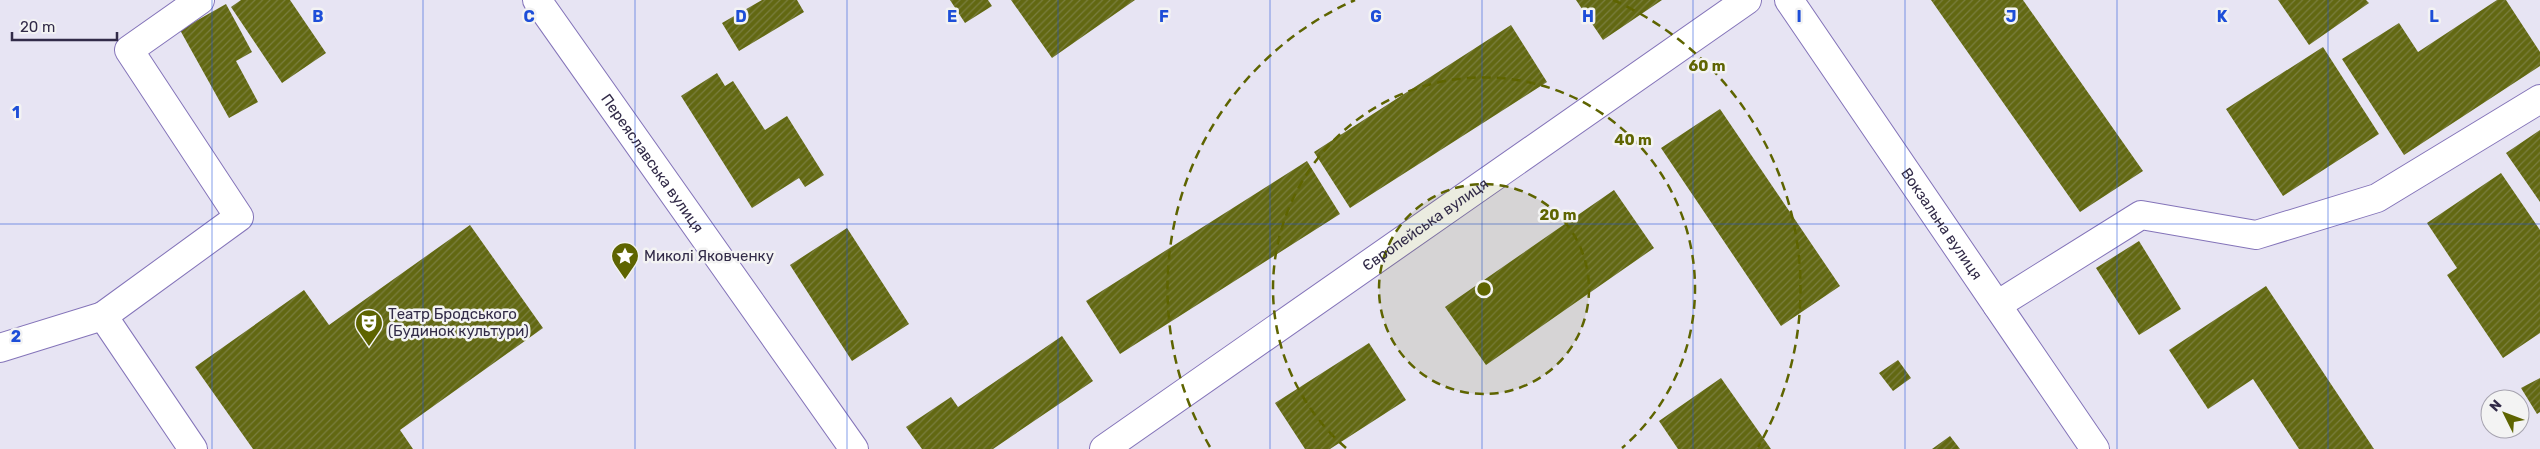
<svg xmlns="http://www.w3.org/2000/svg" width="2540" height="449" font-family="Rubik,sans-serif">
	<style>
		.building { fill: url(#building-hatch) }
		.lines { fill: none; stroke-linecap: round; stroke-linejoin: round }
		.minor-casing { stroke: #8474b9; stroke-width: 30 }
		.minor { stroke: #fff; stroke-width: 28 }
		.grid { fill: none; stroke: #1d4ed8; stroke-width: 1; stroke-opacity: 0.55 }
		.ring { fill: none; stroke: #5e6400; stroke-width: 2.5; stroke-dasharray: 9 6 }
		.labels { text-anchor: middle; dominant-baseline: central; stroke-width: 5; stroke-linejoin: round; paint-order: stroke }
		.street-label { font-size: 15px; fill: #322b48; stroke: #f3f3f3 }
		.poi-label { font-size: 15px; fill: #322b48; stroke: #f3f3f3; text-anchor: start }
		.grid-label { font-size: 16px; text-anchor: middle; font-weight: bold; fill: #1d4ed8; stroke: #f3f3f3; stroke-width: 5; stroke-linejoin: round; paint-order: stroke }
		.centre { fill: #5e6400; stroke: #f3f3f3; stroke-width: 2.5 }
		.ring-label { font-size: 15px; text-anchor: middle; font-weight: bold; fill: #5e6400; stroke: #f3f3f3; stroke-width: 5; stroke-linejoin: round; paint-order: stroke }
	</style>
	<defs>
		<pattern id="building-hatch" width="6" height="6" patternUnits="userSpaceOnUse" patternTransform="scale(1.25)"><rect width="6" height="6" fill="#626812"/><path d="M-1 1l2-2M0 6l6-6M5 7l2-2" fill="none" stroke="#7a7e40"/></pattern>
	</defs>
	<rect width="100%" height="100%" fill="#e7e4f3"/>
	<path class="building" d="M241 0H290L326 53 282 83 231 7Z
		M762 0H797L804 12 739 51 722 23Z
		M950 0H988L992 6 965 23Z
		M1011 0H1135L1052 58Z
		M1576 0H1662L1603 40Z
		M1931 0H2023L2143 171 2080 212Z
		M2278 0H2366L2369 3 2309 45Z
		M2497 0H2506L2540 52V66L2404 155 2342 59 2399 23 2418 52Z
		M226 4 252 52 236 61 258 102 229 118 180 30Z
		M1511 25 1547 82 1350 208 1314 152Z
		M2323 47 2379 134 2283 196 2226 109Z
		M717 73 725 86 733 81 765 130 787 116 824 175 805 187 799 178 752 208 681 96Z
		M1720 109 1840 286 1781 326 1661 148Z
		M2540 130V202L2506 153Z
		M1307 161 1340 214 1120 354 1086 301Z
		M2501 173 2540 230V333L2503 358 2447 275 2457 268 2427 223Z
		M1614 190 1654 248 1486 365 1445 307Z
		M470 225 543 328 400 430 413 449H253L195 367 304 290 329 325Z
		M847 228 909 324 852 361 790 265Z
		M2139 241 2181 309 2139 335 2096 268Z
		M2266 286 2374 449H2299L2253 379 2208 409 2169 350Z
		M1062 336 1093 381 993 449H922L906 427 951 397 958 407Z
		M1369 343 1406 400 1330 449H1305L1275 403Z
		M1898 360 1911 378 1893 391 1879 373Z
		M1721 378 1771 449H1678L1659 421Z
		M2540 378V412L2537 414 2521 388Z
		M1950 436 1960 449H1932Z"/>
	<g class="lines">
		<g class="minor-casing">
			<g id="minor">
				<path id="s1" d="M537 0 854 449"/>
				<path id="s2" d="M1789 0 2095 449"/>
				<path d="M1997 305 2141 215 2256 235 2377 198 2540 99"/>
				<path d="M0 348 103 316"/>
				<path d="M193 449 103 316 239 217 129 50 200 0"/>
				<path id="s3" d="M1104 449 1747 0"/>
			</g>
		</g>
		<use href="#minor" class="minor"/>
	</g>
	<path class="grid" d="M212 0V449M423 0V449M635 0V449M847 0V449M1058 0V449M1270 0V449M1482 0V449M1693 0V449M1905 0V449M2117 0V449M2328 0V449M0 224H2540"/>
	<circle cx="1484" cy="289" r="105" fill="#5e6400" fill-opacity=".12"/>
	<g class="ring">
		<circle cx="1484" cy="289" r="105"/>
		<path d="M1346 448A211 211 0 1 1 1622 448"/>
		<path d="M1210 447A316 316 0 0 1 1355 0M1613 0A316 316 0 0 1 1758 447"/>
	</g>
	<defs>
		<g id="sight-pin" transform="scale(1.4375)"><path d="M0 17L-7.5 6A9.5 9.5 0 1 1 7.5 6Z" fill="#5e6400" stroke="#f3f3f3"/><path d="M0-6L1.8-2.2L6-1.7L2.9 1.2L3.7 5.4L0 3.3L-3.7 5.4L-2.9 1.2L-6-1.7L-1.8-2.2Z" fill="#fff"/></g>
		<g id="theatre-pin" transform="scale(1.4375)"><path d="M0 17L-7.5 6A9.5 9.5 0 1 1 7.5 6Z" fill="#5e6400" stroke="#f3f3f3"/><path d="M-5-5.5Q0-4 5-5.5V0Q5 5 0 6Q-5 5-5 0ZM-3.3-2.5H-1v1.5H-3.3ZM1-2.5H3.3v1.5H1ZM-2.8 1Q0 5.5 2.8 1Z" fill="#fff"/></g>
	</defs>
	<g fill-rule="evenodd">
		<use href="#sight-pin" x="625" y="256"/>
		<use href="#theatre-pin" x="369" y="323"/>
	</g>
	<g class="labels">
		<g class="street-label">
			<text stroke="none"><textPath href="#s1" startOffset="200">Переяславська вулиця</textPath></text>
			<text stroke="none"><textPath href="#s2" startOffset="271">Вокзальна вулиця</textPath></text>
			<text stroke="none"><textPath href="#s3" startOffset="392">Європейська вулиця</textPath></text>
		</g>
		<g class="poi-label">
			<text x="644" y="256">Миколі Яковченку</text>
			<text x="388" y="314">Театр Бродського<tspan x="388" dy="17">(Будинок культури)</tspan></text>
		</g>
	</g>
	<g class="grid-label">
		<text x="318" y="22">B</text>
		<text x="529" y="22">C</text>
		<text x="741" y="22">D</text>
		<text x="952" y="22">E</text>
		<text x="1164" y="22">F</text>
		<text x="1376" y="22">G</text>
		<text x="1588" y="22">H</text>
		<text x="1799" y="22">I</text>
		<text x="2011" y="22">J</text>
		<text x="2222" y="22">K</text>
		<text x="2434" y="22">L</text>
		<text x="16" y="118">1</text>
		<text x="16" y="342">2</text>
	</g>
	<circle cx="1484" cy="289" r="8" class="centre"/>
	<g class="ring-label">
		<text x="1707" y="71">60 m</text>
		<text x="1633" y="145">40 m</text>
		<text x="1558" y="220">20 m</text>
	</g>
	<g transform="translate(2505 414) rotate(312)"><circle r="24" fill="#f3f3f3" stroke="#a6a3af"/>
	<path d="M0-4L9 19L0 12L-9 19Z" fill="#5e6400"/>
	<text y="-8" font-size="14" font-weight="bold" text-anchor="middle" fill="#322b48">N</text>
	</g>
	<path d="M12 32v8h105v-8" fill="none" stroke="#322b48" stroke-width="2.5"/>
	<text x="20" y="32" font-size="15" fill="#322b48" stroke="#f3f3f3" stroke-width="4" paint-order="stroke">20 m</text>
</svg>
